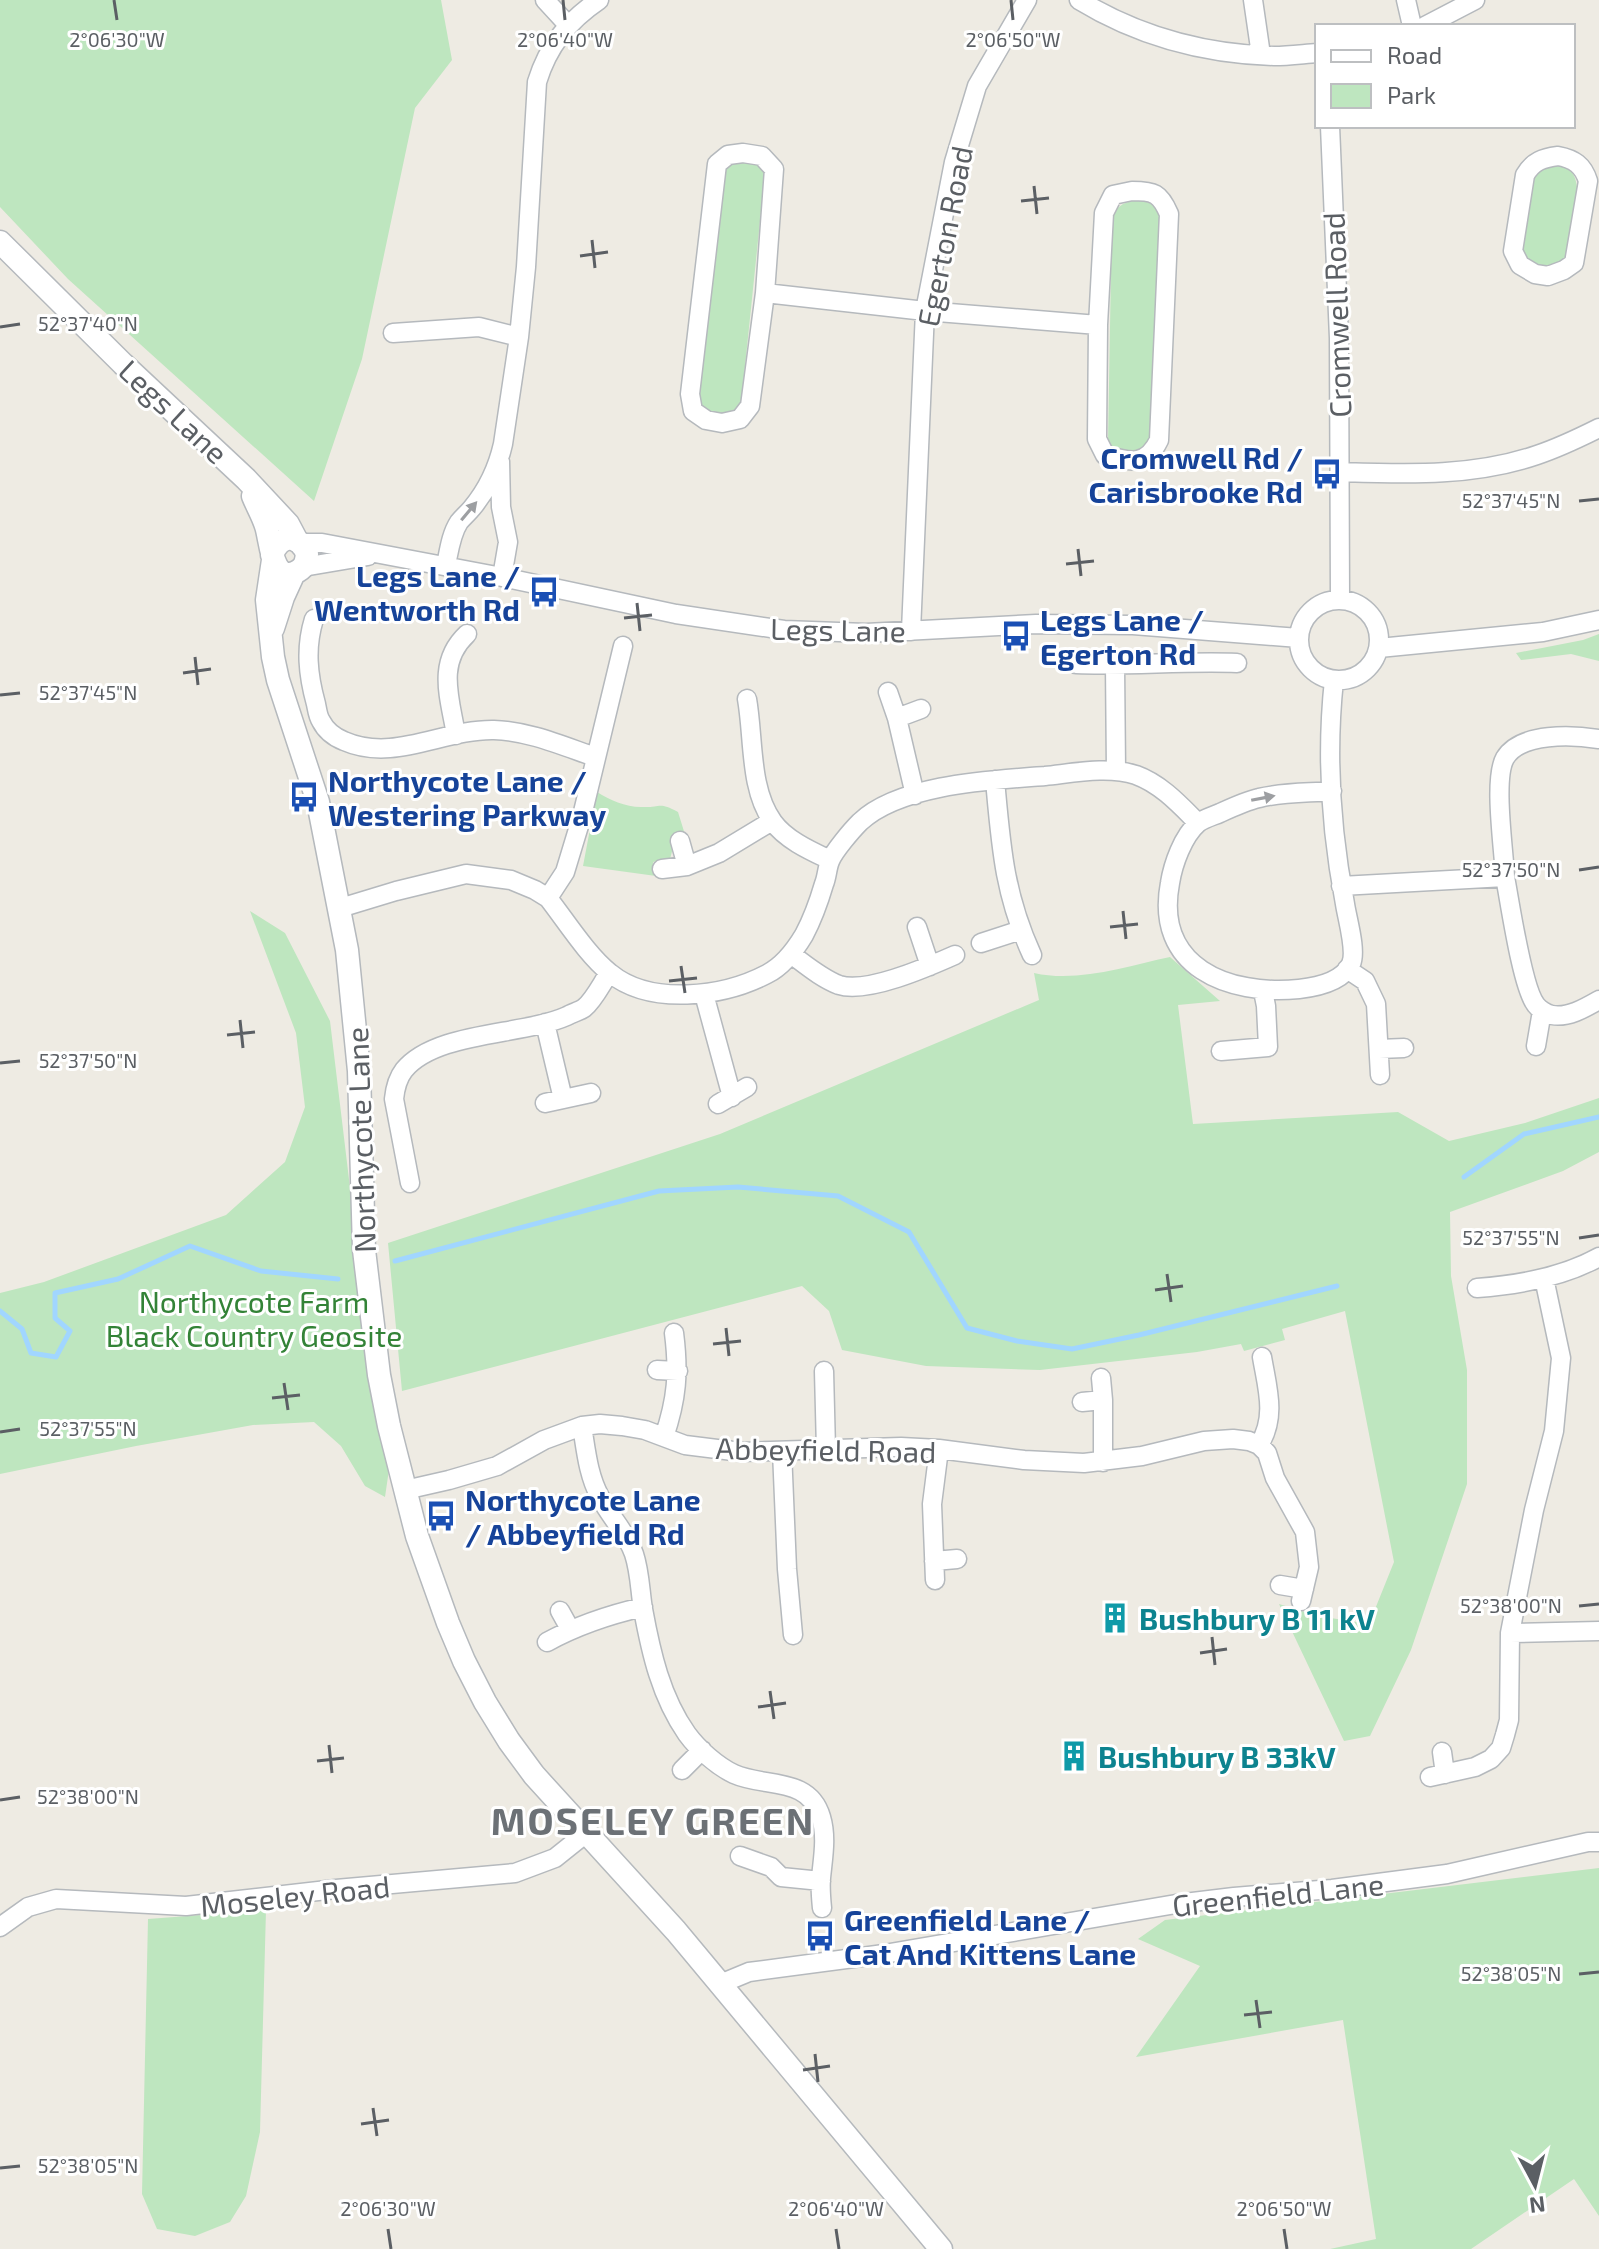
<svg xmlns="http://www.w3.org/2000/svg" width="1599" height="2249" font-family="'Exo 2',sans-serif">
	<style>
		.green { fill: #bee6bf }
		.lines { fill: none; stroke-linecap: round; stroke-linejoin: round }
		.stream { stroke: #a1d6ff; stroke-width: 5 }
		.minor-casing { stroke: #b5b9bd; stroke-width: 21 }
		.tertiary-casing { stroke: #b5b9bd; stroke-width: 25 }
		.minor { stroke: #fff; stroke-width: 18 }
		.tertiary { stroke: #fff; stroke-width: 22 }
		.oneway { fill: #9d9fa2 }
		.ticks { fill: none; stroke: #5b5f64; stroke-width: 3 }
		.labels { text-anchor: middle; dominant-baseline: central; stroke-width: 6; stroke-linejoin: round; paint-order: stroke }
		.street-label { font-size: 30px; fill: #5b5f64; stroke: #fff }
		.transit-label { font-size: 30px; font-weight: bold; fill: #164399; stroke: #fff; text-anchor: start }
		.park-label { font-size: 30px; fill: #338337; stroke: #fff }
		.culture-label { font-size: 30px; font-weight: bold; fill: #0d838f; stroke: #fff; text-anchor: start }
		.district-label { font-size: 38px; font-weight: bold; letter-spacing: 2px; fill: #6c7176; stroke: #fff }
		.ticks-label { font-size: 20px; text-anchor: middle; fill: #5b5f64; stroke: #fff; stroke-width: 6; stroke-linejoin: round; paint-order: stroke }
	</style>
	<rect width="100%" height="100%" fill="#eeebe3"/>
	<path class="green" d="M0 0H441L452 60 415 108 362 359 314 501 68 279 0 207Z
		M743 161 757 164 765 173 741 405C729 416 718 413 703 410L697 400 722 171 731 162Z
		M1553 164C1557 165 1562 164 1566 167 1590 180 1570 242 1564 263L1552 271 1524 262 1520 238 1534 171Z
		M1137 199 1156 205 1160 220 1151 442 1142 452 1113 451 1108 442 1112 212 1123 204Z
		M1599 634V661L1571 654 1521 660 1516 653 1583 640Z
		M597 792C610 800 625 807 641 807 661 808 658 801 678 812L687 841 674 844 670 859 653 862 656 876 583 866Z
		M250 911 285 933 330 1021 351 1196 361 1316 392 1449 385 1497 365 1486 341 1446 314 1422 253 1425 136 1446 0 1474V1293L44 1282 226 1215 285 1162 305 1107 296 1033Z
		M1170 957 1220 1001 1178 1005 1193 1124 1398 1112 1449 1141 1525 1123 1599 1098V1152L1563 1171 1450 1212 1451 1276 1467 1370V1484L1411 1650 1370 1736 1344 1741 1279 1604 1318 1616 1369 1624 1394 1562 1345 1311 1282 1329 1285 1340 1244 1351 1241 1344 1197 1352 1040 1370 926 1366 842 1350 829 1311 802 1286 402 1391 388 1243 720 1134 1039 1000 1034 973C1078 983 1127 966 1170 957Z
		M1599 1868V2216L1574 2179 1471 2249H1330L1376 2239 1343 2020 1136 2057 1200 1966 1138 1939 1165 1920Z
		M266 1910 260 2132 246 2196 230 2222 195 2236 157 2229 142 2194 148 1919Z"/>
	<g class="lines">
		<path class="stream" d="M1464 1177 1524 1134 1599 1117
			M395 1261 659 1191 738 1187 838 1196 909 1232 967 1328 1017 1341 1072 1349 1139 1335 1337 1286
			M0 1311 22 1329 31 1353 56 1357 70 1331 55 1318V1293L118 1279 190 1246 261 1271 338 1279"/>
		<g class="minor-casing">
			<path id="minor" d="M545 0 568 25
				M1079 0C1138 36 1205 54 1274 56 1288 56 1303 54 1317 53
				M1253 0 1261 55
				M1406 0 1412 26
				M1425 26 1475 0
				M1330 126 1339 338 1340 599
				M743 153 762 156 774 169 765 293 750 406 740 419 722 423 706 420 693 411 690 394 717 164 728 155Z
				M1558 156C1574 159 1583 165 1588 181L1574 263 1564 270 1548 276 1535 274 1520 265 1513 251 1525 175C1533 161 1543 158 1558 156Z
				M1132 191C1154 191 1160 193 1169 214L1159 440C1146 467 1130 462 1105 455L1097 439 1098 325 1104 213 1113 195Z
				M765 293 925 311 1098 325
				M393 333 479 327 519 337
				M500 461 501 507 508 542 502 577
				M1340 472C1406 474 1473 477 1537 455 1558 448 1579 438 1599 428
				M301 543H322L502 577 676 614 784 630 866 633 1036 624 1133 625 1299 638
				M446 565C449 551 451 534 459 522 463 517 468 513 472 508 487 490 498 466 503 444L519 337 526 267 537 82C548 46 568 21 599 0
				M303 567 368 556
				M1299 640a40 40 0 1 1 80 0a40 40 0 1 1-80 0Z
				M314 619C305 648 308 675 316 704 317 709 318 717 321 721 326 731 334 737 344 741 394 763 443 729 494 730 529 731 563 746 595 757
				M911 631 925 311 954 162 977 86 1027 0
				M1379 648 1543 632 1599 620
				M1076 664C1130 666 1183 661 1237 663
				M1115 665 1116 771
				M888 692 897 718 915 795
				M747 699C754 738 749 789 773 822 786 840 811 851 830 860
				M897 718 921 709
				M456 735C450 698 436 663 467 634
				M995 780C1001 846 1004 894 1032 955
				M1332 791C1309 793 1282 792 1259 798 1246 801 1233 807 1220 813 1213 816 1203 819 1198 823 1183 836 1173 864 1170 883 1154 967 1228 996 1299 989 1317 987 1342 982 1351 964 1357 951 1347 918 1345 904 1331 831 1326 754 1334 680
				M680 841 687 866
				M662 869 687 866 719 853 772 821
				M1505 877C1510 902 1522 988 1536 1005 1539 1009 1546 1014 1552 1015 1568 1018 1585 1008 1599 1000
				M1341 886 1505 877C1504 850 1493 779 1505 758 1521 732 1573 735 1599 739
				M548 898 565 872 582 816 623 646
				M340 908 396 891 466 874 511 880 535 890 548 898C566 921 588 956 610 973 650 1006 723 997 767 974 783 966 795 950 804 935 812 920 819 901 824 884 827 877 827 868 830 861 834 851 852 830 860 822 900 784 992 780 1045 776 1074 773 1108 766 1136 775 1161 784 1180 805 1198 823
				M917 927 930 966
				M981 943 1021 930
				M791 954C806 965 821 978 839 985 867 994 928 967 955 955
				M1347 969 1365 981 1376 1004 1380 1075
				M704 994 732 1097
				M545 1023 563 1099
				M1536 1046 1542 1011
				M1379 1049 1404 1048
				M1221 1051 1268 1047 1266 1006 1263 991
				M545 1103 591 1093
				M718 1104 747 1087
				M410 1183 394 1099C395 1089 397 1079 404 1070 436 1031 522 1036 567 1016 572 1013 580 1011 584 1008 594 1000 602 983 609 973
				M1477 1288C1518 1285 1563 1277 1599 1257
				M657 1370 678 1371
				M824 1371 826 1450
				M1101 1378 1103 1400V1462
				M1082 1402 1103 1400
				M582 1426C586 1450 588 1475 600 1497 610 1517 627 1533 634 1554 640 1572 640 1591 643 1609 651 1653 661 1697 687 1734 698 1749 717 1766 734 1774 765 1788 809 1776 821 1817 827 1837 823 1857 821 1878 820 1888 821 1898 822 1908
				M664 1437C677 1399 679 1372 674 1333
				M1259 1445C1277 1417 1267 1387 1262 1357
				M782 1451 787 1569 793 1635
				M405 1490 449 1480 497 1466 544 1440 582 1426 600 1424 622 1426 645 1430 685 1445 741 1452 901 1447 939 1449 1024 1460 1084 1463 1142 1456 1204 1441 1233 1439 1249 1441 1259 1445 1267 1453 1275 1478 1305 1532 1309 1567 1301 1601
				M934 1561 957 1559
				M935 1580 932 1504 939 1449
				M1280 1585 1304 1589
				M560 1611 570 1629
				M1510 1633 1599 1631
				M547 1642C578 1625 608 1615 643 1607
				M1442 1752 1445 1774
				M682 1770 702 1750
				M1430 1777 1475 1767 1491 1759 1501 1748 1505 1735 1509 1720 1510 1633 1534 1510 1554 1431 1561 1358 1544 1278
				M740 1856 771 1867 781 1877 821 1881
				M0 1927 28 1907 56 1899 186 1906 336 1889 515 1873 555 1858 585 1834
				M720 1984 749 1972 884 1954 1176 1904 1234 1897 1332 1889 1447 1874 1588 1842H1599"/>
		</g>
		<g class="tertiary-casing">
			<path id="tertiary" d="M0 242 123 364 246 479 288 524 297 541
				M253 496C257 506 263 516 266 526 271 540 271 586 298 571 305 567 306 562 307 554 299 533 279 534 272 555
				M273 560 267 600 273 657 278 680 318 802 347 950 359 1071 364 1250 379 1375 389 1426 417 1536 448 1623 464 1661 485 1702 509 1741 534 1775 676 1931 941 2249
				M273 628 283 597 294 573"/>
		</g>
		<use href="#minor" class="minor"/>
		<use href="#tertiary" class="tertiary"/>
	</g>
	<defs><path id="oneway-solid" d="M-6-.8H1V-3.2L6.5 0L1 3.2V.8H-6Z" transform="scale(2)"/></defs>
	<g class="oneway">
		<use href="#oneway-solid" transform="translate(469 511) rotate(-50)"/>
		<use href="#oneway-solid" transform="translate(1263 798) rotate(-11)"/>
	</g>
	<path class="ticks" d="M114 0 117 20M563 0 565 20M1011 0 1013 20M1034 186 1037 214M1021 201 1049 198M592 240 595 268M580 256 608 252M0 327 20 324M1579 501 1599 499M1078 549 1081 576M1066 564 1094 561M637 603 640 631M624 618 652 615M195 657 198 685M183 673 211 669M0 695 20 693M1579 870 1599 867M1123 911 1126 939M1110 927 1138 924M681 966 685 993M669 981 697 978M240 1020 243 1048M227 1035 255 1032M0 1063 20 1061M1579 1238 1599 1235M1167 1274 1171 1302M1155 1290 1183 1286M726 1328 729 1356M713 1344 741 1341M284 1383 288 1410M272 1398 300 1395M0 1432 20 1429M1579 1606 1599 1604M1212 1637 1215 1665M1200 1653 1227 1649M770 1691 774 1719M758 1707 786 1703M329 1745 332 1773M317 1761 344 1758M0 1800 20 1797M1579 1974 1599 1972M1256 2000 1260 2028M1244 2015 1272 2012M815 2054 818 2082M803 2070 830 2066M373 2108 377 2136M361 2124 389 2120M0 2168 20 2166M388 2229 391 2249M836 2229 839 2249M1284 2229 1287 2249"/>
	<defs>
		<g id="bus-bare" transform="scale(2.4)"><path d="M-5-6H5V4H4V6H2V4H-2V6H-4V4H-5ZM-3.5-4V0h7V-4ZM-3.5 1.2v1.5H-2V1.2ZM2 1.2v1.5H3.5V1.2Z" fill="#1a4fb4" stroke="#fff" stroke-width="2.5" paint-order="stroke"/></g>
		<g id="building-bare" transform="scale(2.4)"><path d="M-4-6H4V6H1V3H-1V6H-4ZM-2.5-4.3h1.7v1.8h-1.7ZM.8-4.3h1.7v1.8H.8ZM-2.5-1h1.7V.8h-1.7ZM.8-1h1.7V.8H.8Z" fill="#0f9aa8" stroke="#fff" stroke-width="2.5" paint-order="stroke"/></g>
	</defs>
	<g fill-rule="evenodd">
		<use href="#bus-bare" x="1327" y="474"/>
		<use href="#bus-bare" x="544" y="592"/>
		<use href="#bus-bare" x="1016" y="636"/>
		<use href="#bus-bare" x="304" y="797"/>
		<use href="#bus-bare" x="441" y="1516"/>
		<use href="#building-bare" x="1115" y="1618"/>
		<use href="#building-bare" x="1074" y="1756"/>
		<use href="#bus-bare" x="820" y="1936"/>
	</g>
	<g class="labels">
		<g class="street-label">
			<text transform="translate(944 236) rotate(-79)">Egerton Road</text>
			<text transform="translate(1336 315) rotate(-92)">Cromwell Road</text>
			<text transform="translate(174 411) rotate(43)">Legs Lane</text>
			<text transform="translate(838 629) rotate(1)">Legs Lane</text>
			<text transform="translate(360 1140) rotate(-92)">Northycote Lane</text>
			<text transform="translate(826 1449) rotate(1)">Abbeyfield Road</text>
			<text transform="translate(1278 1894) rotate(-6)">Greenfield Lane</text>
			<text transform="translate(295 1895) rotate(-6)">Moseley Road</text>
		</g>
		<g class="transit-label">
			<text x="1303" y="457" text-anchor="end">Cromwell Rd /<tspan x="1303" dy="34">Carisbrooke Rd</tspan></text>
			<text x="520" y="575" text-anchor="end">Legs Lane /<tspan x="520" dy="34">Wentworth Rd</tspan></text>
			<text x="1040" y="619">Legs Lane /<tspan x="1040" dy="34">Egerton Rd</tspan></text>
			<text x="328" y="780">Northycote Lane /<tspan x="328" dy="34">Westering Parkway</tspan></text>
			<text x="465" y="1499">Northycote Lane<tspan x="465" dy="34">/ Abbeyfield Rd</tspan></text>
			<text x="844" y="1919">Greenfield Lane /<tspan x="844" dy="34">Cat And Kittens Lane</tspan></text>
		</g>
		<g class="park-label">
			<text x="254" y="1301">Northycote Farm<tspan x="254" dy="34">Black Country Geosite</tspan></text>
		</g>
		<g class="culture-label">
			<text x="1139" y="1618">Bushbury B 11 kV</text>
			<text x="1098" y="1756">Bushbury B 33kV</text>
		</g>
		<g class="district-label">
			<text x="653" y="1820">MOSELEY GREEN</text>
		</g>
	</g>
	<g class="ticks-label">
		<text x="117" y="47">2°06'30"W</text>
		<text x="565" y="47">2°06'40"W</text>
		<text x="1013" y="47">2°06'50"W</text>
		<text x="88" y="331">52°37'40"N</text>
		<text x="1511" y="508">52°37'45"N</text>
		<text x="88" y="700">52°37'45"N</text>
		<text x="1511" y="877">52°37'50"N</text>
		<text x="88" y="1068">52°37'50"N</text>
		<text x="1511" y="1245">52°37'55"N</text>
		<text x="88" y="1436">52°37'55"N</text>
		<text x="1511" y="1613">52°38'00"N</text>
		<text x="88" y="1804">52°38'00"N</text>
		<text x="1511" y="1981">52°38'05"N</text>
		<text x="88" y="2173">52°38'05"N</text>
		<text x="388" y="2216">2°06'30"W</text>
		<text x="836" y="2216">2°06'40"W</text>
		<text x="1284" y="2216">2°06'50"W</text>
	</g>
	<rect x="1315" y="24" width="260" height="104" fill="#ffffff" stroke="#bdbfc1" stroke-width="2"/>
	<rect x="1331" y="50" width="40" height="12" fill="#ffffff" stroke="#bdbfc1" stroke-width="2"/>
	<text x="1387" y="64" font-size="24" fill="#5b5f64">Road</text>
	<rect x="1331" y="84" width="40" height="24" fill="#bee6bf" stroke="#bdbfc1" stroke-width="2"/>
	<text x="1387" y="104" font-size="24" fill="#5b5f64">Park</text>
	<g transform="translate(1535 2185) rotate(173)" stroke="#ffffff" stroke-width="6" paint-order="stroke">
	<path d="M0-6L14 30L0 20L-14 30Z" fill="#5b5f64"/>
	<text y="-12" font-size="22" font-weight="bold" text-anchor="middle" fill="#5b5f64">N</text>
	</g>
</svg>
